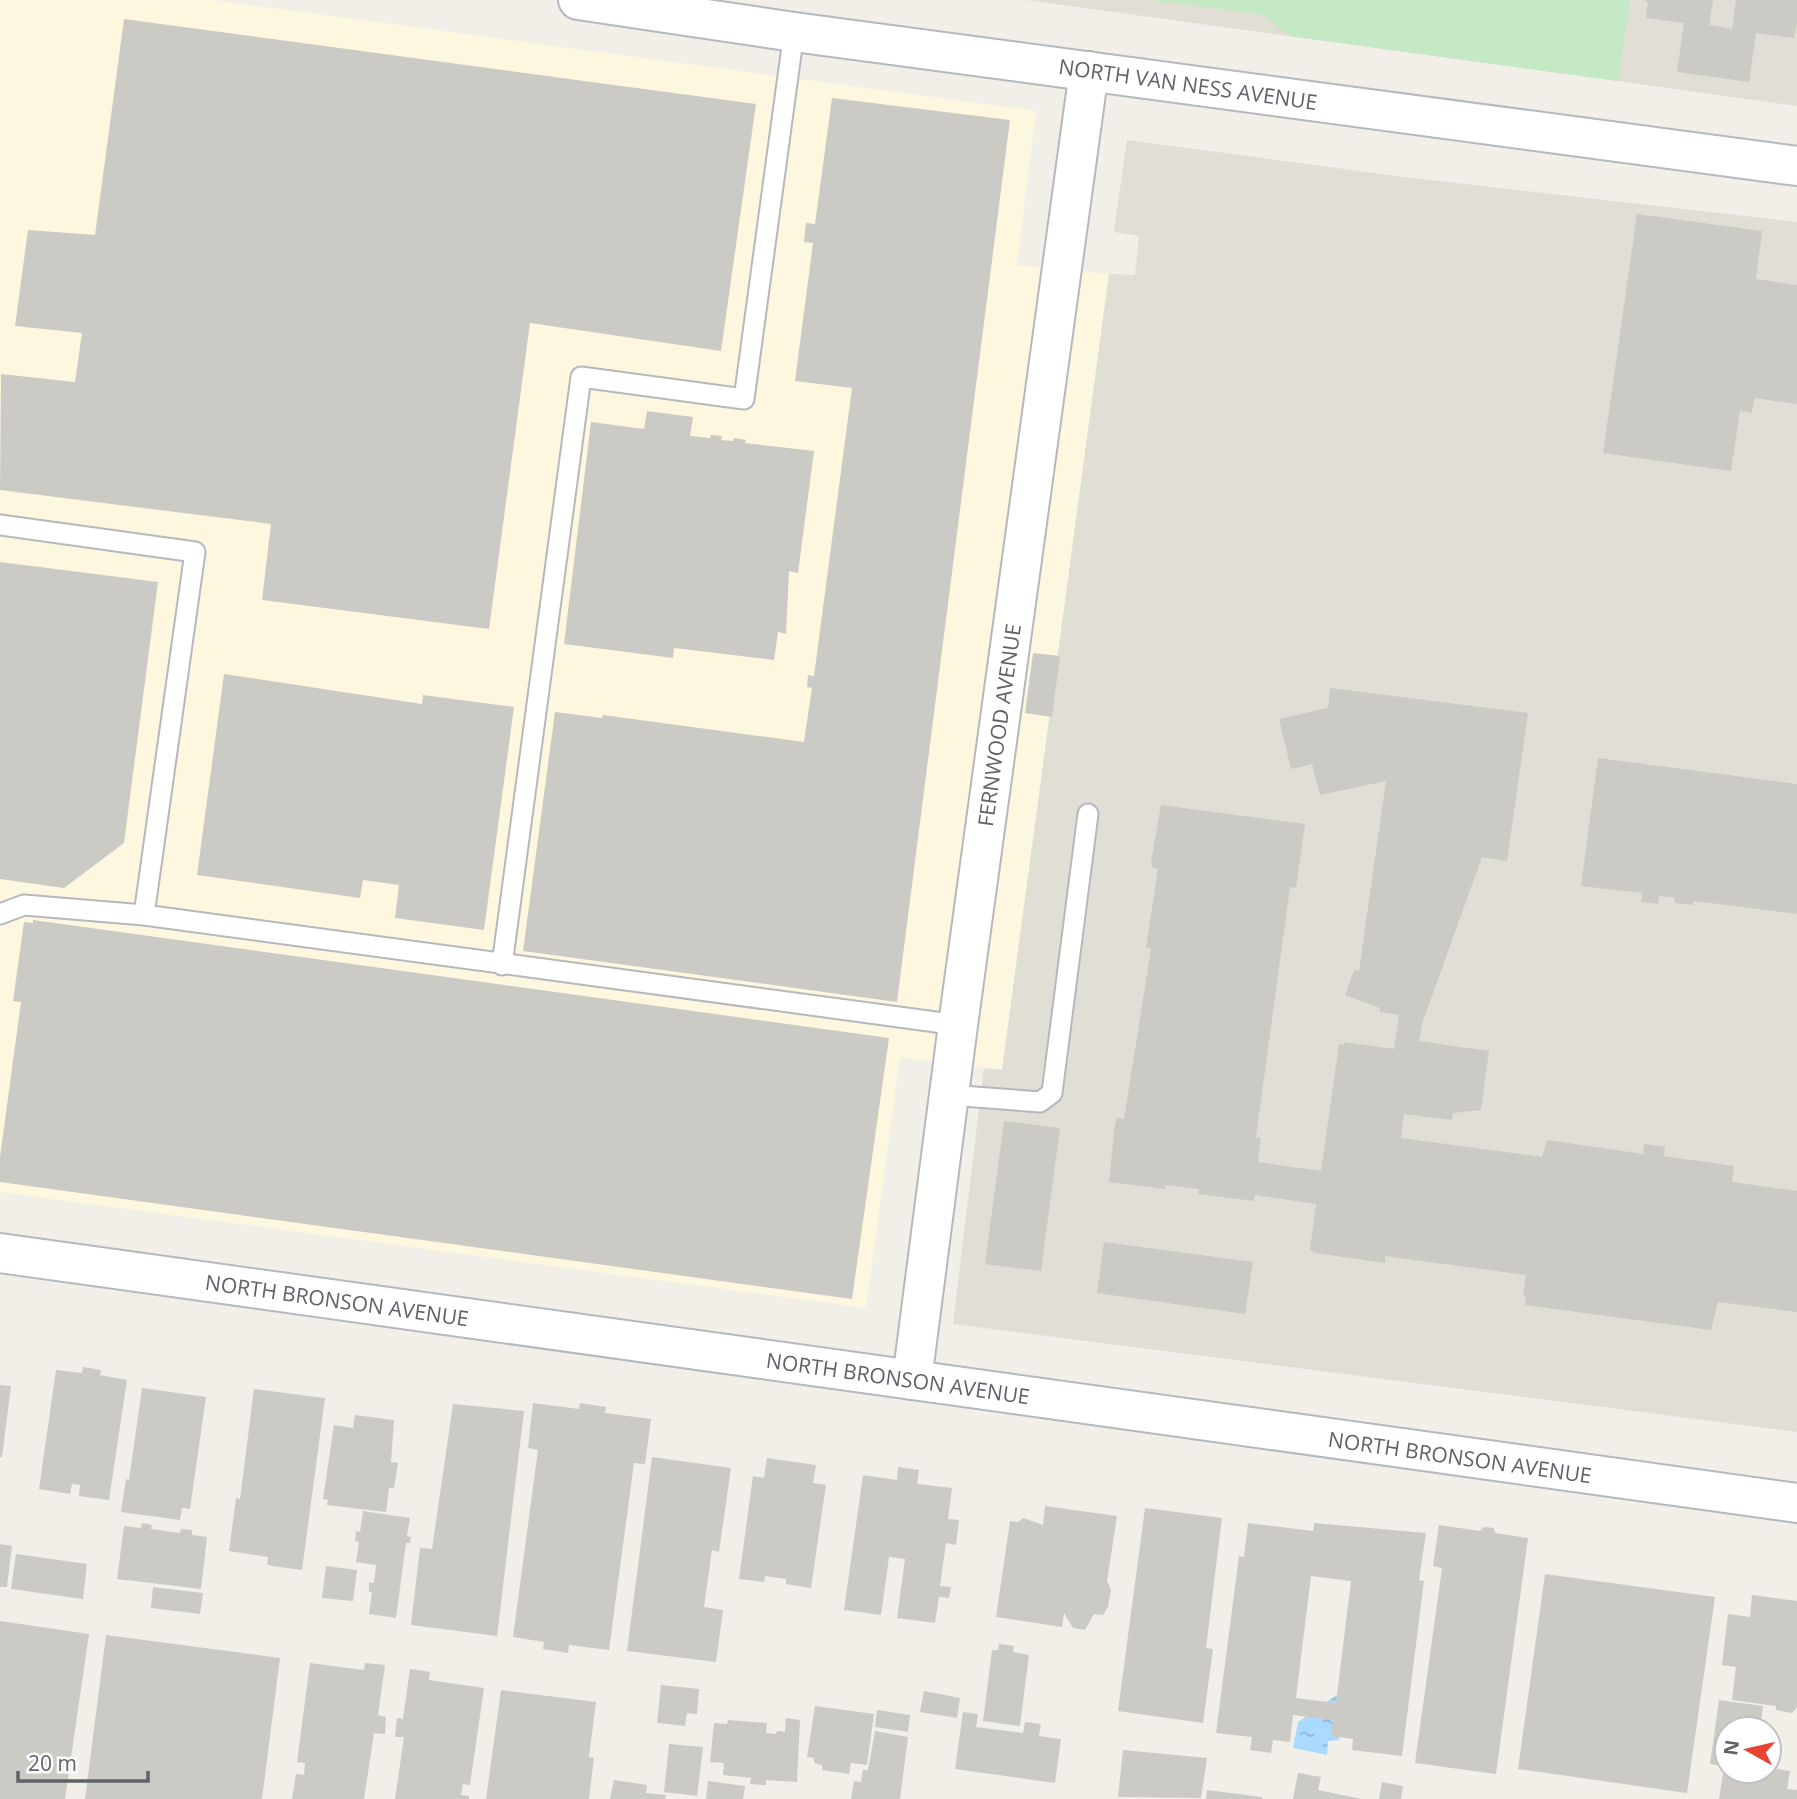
<svg xmlns="http://www.w3.org/2000/svg" width="1797" height="1799" font-family="'Open Sans',sans-serif">
	<style>
		.commercial { fill: #fef7e0 }
		.education { fill: #e1ded6 }
		.pitch { fill: #c5e8c5 }
		.water { fill: url(#water-ripples) }
		.building { fill: #cccac5; fill-rule: evenodd }
		.lines { fill: none; stroke-linecap: round; stroke-linejoin: round }
		.service-casing { stroke: #b5b8bc; stroke-width: 23 }
		.minor-casing { stroke: #b5b8bc; stroke-width: 42 }
		.tertiary-casing { stroke: #b5b8bc; stroke-width: 42 }
		.service { stroke: #fff; stroke-width: 19 }
		.minor { stroke: #fff; stroke-width: 38 }
		.tertiary { stroke: #fff; stroke-width: 38 }
		.labels { text-anchor: middle; dominant-baseline: central; stroke-width: 7; stroke-linejoin: round; paint-order: stroke }
		.street-label { font-size: 21px; fill: #5f6368; stroke: #fff }
	</style>
	<defs>
		<pattern id="water-ripples" width="26" height="14" patternUnits="userSpaceOnUse" patternTransform="scale(1.75)"><rect width="26" height="14" fill="#aadaff"/><path d="M2 4q2-2 4 0t4 0M15 11q2-2 4 0t4 0" fill="none" stroke="#8eb4d2"/></pattern>
	</defs>
	<rect width="100%" height="100%" fill="#f1efe8"/>
	<path class="commercial" d="M0 0H213L1036 111 1017 265 1109 274 1002 1070 900 1057 866 1308 0 1192Z"/>
	<path class="education" d="M1026 0H1797V106L1618 81Z
		M1127 140 1404 177 1797 222V1432L953 1324 984 1068 1002 1070 1109 274 1135 275 1139 236 1114 232Z"/>
	<path class="pitch" d="M1151 0H1630L1618 81 1289 36 1264 15Z"/>
	<path class="water" d="M1348 1692 1339 1740 1328 1741 1327 1755 1293 1748 1298 1722 1335 1696Z"/>
	<path class="building" d="M1645 0H1713L1709 25 1732 29 1736 0H1797V23L1794 38 1756 33 1749 82 1677 72 1684 23 1646 18 1648 3Z
		M124 19 756 104 721 351 530 323 489 629 262 600 271 524 0 490 1 374 75 382 82 333 15 326 28 230 95 235Z
		M832 98 1010 120 897 1002 523 951 555 712 602 718 603 715 804 742 812 688 807 687 808 675 814 676 852 388 795 381 813 243 804 242 806 223 815 224Z
		M1637 214 1762 231 1756 279 1797 285V404L1754 398 1752 413 1740 411 1731 471 1603 453Z
		M647 411 693 417 690 436 710 438 711 435 722 436 721 440 733 441 734 438 746 440 745 443 814 451 798 573 789 571 786 634 778 632 774 660 674 648 673 658 564 644 591 422 644 429Z
		M0 562 158 582 124 843 64 888 0 879Z
		M1033 653 1060 656 1052 717 1025 713Z
		M224 674 422 704 423 695 514 707 484 930 395 918 399 885 363 880 360 898 197 875Z
		M1330 688 1528 713 1507 861 1482 857 1422 1024 1419 1041 1489 1051 1481 1110 1453 1113 1452 1120 1404 1114 1401 1138 1542 1157 1547 1140 1643 1154 1644 1144 1665 1147 1664 1156 1734 1166 1732 1182 1797 1191V1312L1718 1302 1711 1330 1525 1305 1526 1297 1523 1296 1526 1275 1385 1256V1263L1315 1253 1310 1250 1316 1204 1255 1195 1254 1201 1198 1194 1199 1189 1165 1185V1189L1109 1182 1115 1124 1117 1118 1124 1119 1151 949 1146 948 1158 869 1153 868 1151 862 1161 805 1305 824 1296 888 1290 887 1256 1137 1261 1138 1258 1162 1321 1171 1339 1044 1344 1045V1042L1394 1049 1399 1015 1380 1012V1008L1345 995 1354 970 1359 971 1386 781 1320 795 1312 764 1291 769 1279 719 1328 708Z
		M1598 758 1797 784V914L1694 901 1693 905 1674 903 1675 898 1659 896 1658 904 1641 902 1642 893 1581 886Z
		M33 920 889 1038 852 1299 0 1182V1157L21 1002 13 1001 24 922 33 923Z
		M1004 1121 1060 1128 1041 1271 985 1264Z
		M1104 1242 1253 1262 1245 1314 1097 1293Z
		M83 1367 101 1370 100 1375 127 1380 109 1500 79 1496 80 1485 72 1484 70 1494 39 1489 56 1370 82 1373Z
		M0 1385 11 1386 2 1457H0Z
		M142 1388 206 1397 190 1509 182 1508 180 1520 121 1512 126 1479 129 1480Z
		M254 1389 325 1398 302 1570 272 1566 267 1564 268 1557 229 1551 236 1498 240 1499Z
		M533 1403 579 1409 580 1403 606 1407 605 1413 651 1419 645 1464 634 1463 609 1650 569 1645 568 1653 543 1649 544 1642 513 1637 538 1450 528 1448Z
		M453 1404 524 1411 497 1636 411 1625 420 1548 432 1549Z
		M355 1415 394 1420 391 1462 398 1463 394 1488H389L386 1512 327 1505 328 1500 323 1499 334 1425 353 1428Z
		M652 1457 731 1468 719 1552 712 1550 704 1607 723 1610 716 1662 627 1651Z
		M767 1458 816 1465 813 1483 826 1485 811 1588 786 1584V1579L765 1576 764 1582 739 1579 753 1476 764 1478Z
		M898 1467 919 1470 917 1484 952 1488 948 1519 959 1520 956 1545 946 1543 940 1586 951 1587 949 1598 939 1597 935 1623 897 1618 905 1559 889 1557 881 1615 844 1610 863 1475 897 1480Z
		M1045 1506 1117 1516 1107 1581 1111 1590 1108 1607 1103 1615 1094 1614 1085 1630 1073 1628 1064 1613 1062 1627 996 1617 1010 1521 1018 1522 1023 1518 1043 1525Z
		M1145 1508 1222 1518 1206 1648 1213 1649 1203 1723 1118 1711Z
		M363 1511 410 1518 407 1536 411 1537 410 1543H406L396 1618 369 1614 372 1592H369V1582L374 1583 376 1565 356 1562 359 1542 355 1541 356 1531 360 1532Z
		M142 1523 152 1525 151 1529 180 1533 181 1529 192 1530V1535L207 1537 201 1589 117 1579 124 1526 141 1528Z
		M1248 1523 1313 1531 1314 1523 1426 1533 1419 1580 1424 1581 1402 1756 1352 1750 1353 1739 1331 1736 1333 1720 1293 1715 1290 1742 1273 1740 1271 1753 1250 1750 1252 1737 1216 1733 1239 1556 1244 1557ZM1311 1576 1351 1581 1336 1703 1296 1698Z
		M1439 1525 1480 1531 1484 1527 1494 1528 1495 1533 1528 1538 1496 1774 1415 1763 1442 1568 1433 1566Z
		M0 1544 12 1546 7 1587H0Z
		M16 1554 87 1564 83 1599 11 1589Z
		M326 1566 357 1570 353 1601 322 1598Z
		M1545 1574 1715 1597 1687 1793 1518 1769Z
		M153 1587 203 1593 200 1614 151 1608Z
		M1752 1595 1797 1601V1707L1792 1713 1776 1710V1706L1732 1700 1736 1667 1722 1665 1728 1614 1750 1617Z
		M0 1621 89 1634 65 1799H0Z
		M106 1635 280 1658 262 1799H85Z
		M999 1644 1014 1646 1013 1652 1029 1655 1020 1726 983 1721 992 1650H998Z
		M310 1663 364 1670 365 1663 385 1665 378 1715 386 1717 385 1734 374 1733 364 1799H292L296 1774 304 1775 305 1763 297 1762Z
		M410 1669 430 1672 429 1680 484 1688 470 1785 463 1784 461 1795 469 1796V1799H395L404 1737H395L397 1718 403 1719Z
		M661 1685 699 1689 697 1714 687 1713 685 1726 657 1723Z
		M501 1690 596 1702 589 1757 594 1758 589 1799H486Z
		M924 1691 960 1698 957 1718 920 1712Z
		M1719 1700 1763 1706 1760 1729H1727V1771H1769V1768L1790 1771 1787 1789 1797 1790V1799H1719L1724 1766 1710 1764Z
		M815 1706 874 1714 867 1765 851 1763 849 1774 822 1770V1765L814 1763V1758L807 1757Z
		M877 1710 910 1715 908 1732 875 1727Z
		M963 1712 978 1714 976 1727 1023 1733 1025 1722 1041 1724 1039 1736 1061 1739 1055 1783 955 1769Z
		M786 1718 800 1720 797 1782 766 1780V1785L750 1784 751 1778 723 1775 724 1763 710 1762 714 1723 727 1724 728 1720 767 1723 766 1733 776 1734 777 1731 785 1732Z
		M875 1731 908 1737 900 1799H851L854 1781 861 1782 863 1770H868Z
		M669 1744 703 1747 697 1796 664 1792Z
		M1123 1750 1207 1758 1201 1798 1118 1797Z
		M1298 1773 1321 1777 1318 1790 1362 1799H1293Z
		M614 1780 647 1785 646 1793 666 1795 665 1799H610Z
		M708 1781 745 1786 743 1799H706Z
		M1382 1782 1403 1786 1401 1799H1379Z
		M1207 1790 1262 1797V1799H1206Z"/>
	<g class="lines">
		<g class="service-casing">
			<path id="service" d="M0 525 195 552 144 915 24 905 0 914
				M144 915 958 1025
				M502 965 581 377 744 399 794 32
				M949 1095 1040 1102 1052 1093 1088 814"/>
		</g>
		<g class="minor-casing">
			<path id="minor" d="M912 1380 958 1025 1089 71"/>
		</g>
		<g class="tertiary-casing">
			<path id="tertiary" d="M578 0 794 32 1797 166
				M0 1253 1797 1503"/>
		</g>
		<use href="#service" class="service"/>
		<use href="#minor" class="minor"/>
		<use href="#tertiary" class="tertiary"/>
	</g>
	<g class="labels">
		<g class="street-label">
			<text transform="translate(1188 84) rotate(8)">NORTH VAN NESS AVENUE</text>
			<text transform="translate(999 725) rotate(-82)">FERNWOOD AVENUE</text>
			<text transform="translate(337 1300) rotate(8)">NORTH BRONSON AVENUE</text>
			<text transform="translate(898 1378) rotate(8)">NORTH BRONSON AVENUE</text>
			<text transform="translate(1460 1457) rotate(8)">NORTH BRONSON AVENUE</text>
		</g>
	</g>
	<g transform="translate(1748 1750) rotate(278)"><circle r="33" fill="#ffffff" stroke="#bfc1c3" stroke-width="2"/>
	<path d="M0-5L12 26L0 18L-12 26Z" fill="#ea4335"/>
	<text y="-10" font-size="19" font-weight="bold" text-anchor="middle" fill="#5f6368">N</text>
	</g>
	<path d="M18 1771v10h130v-10" fill="none" stroke="#5f6368" stroke-width="3.5"/>
	<text x="28" y="1771" font-size="21" fill="#5f6368" stroke="#ffffff" stroke-width="5" paint-order="stroke">20 m</text>
</svg>
